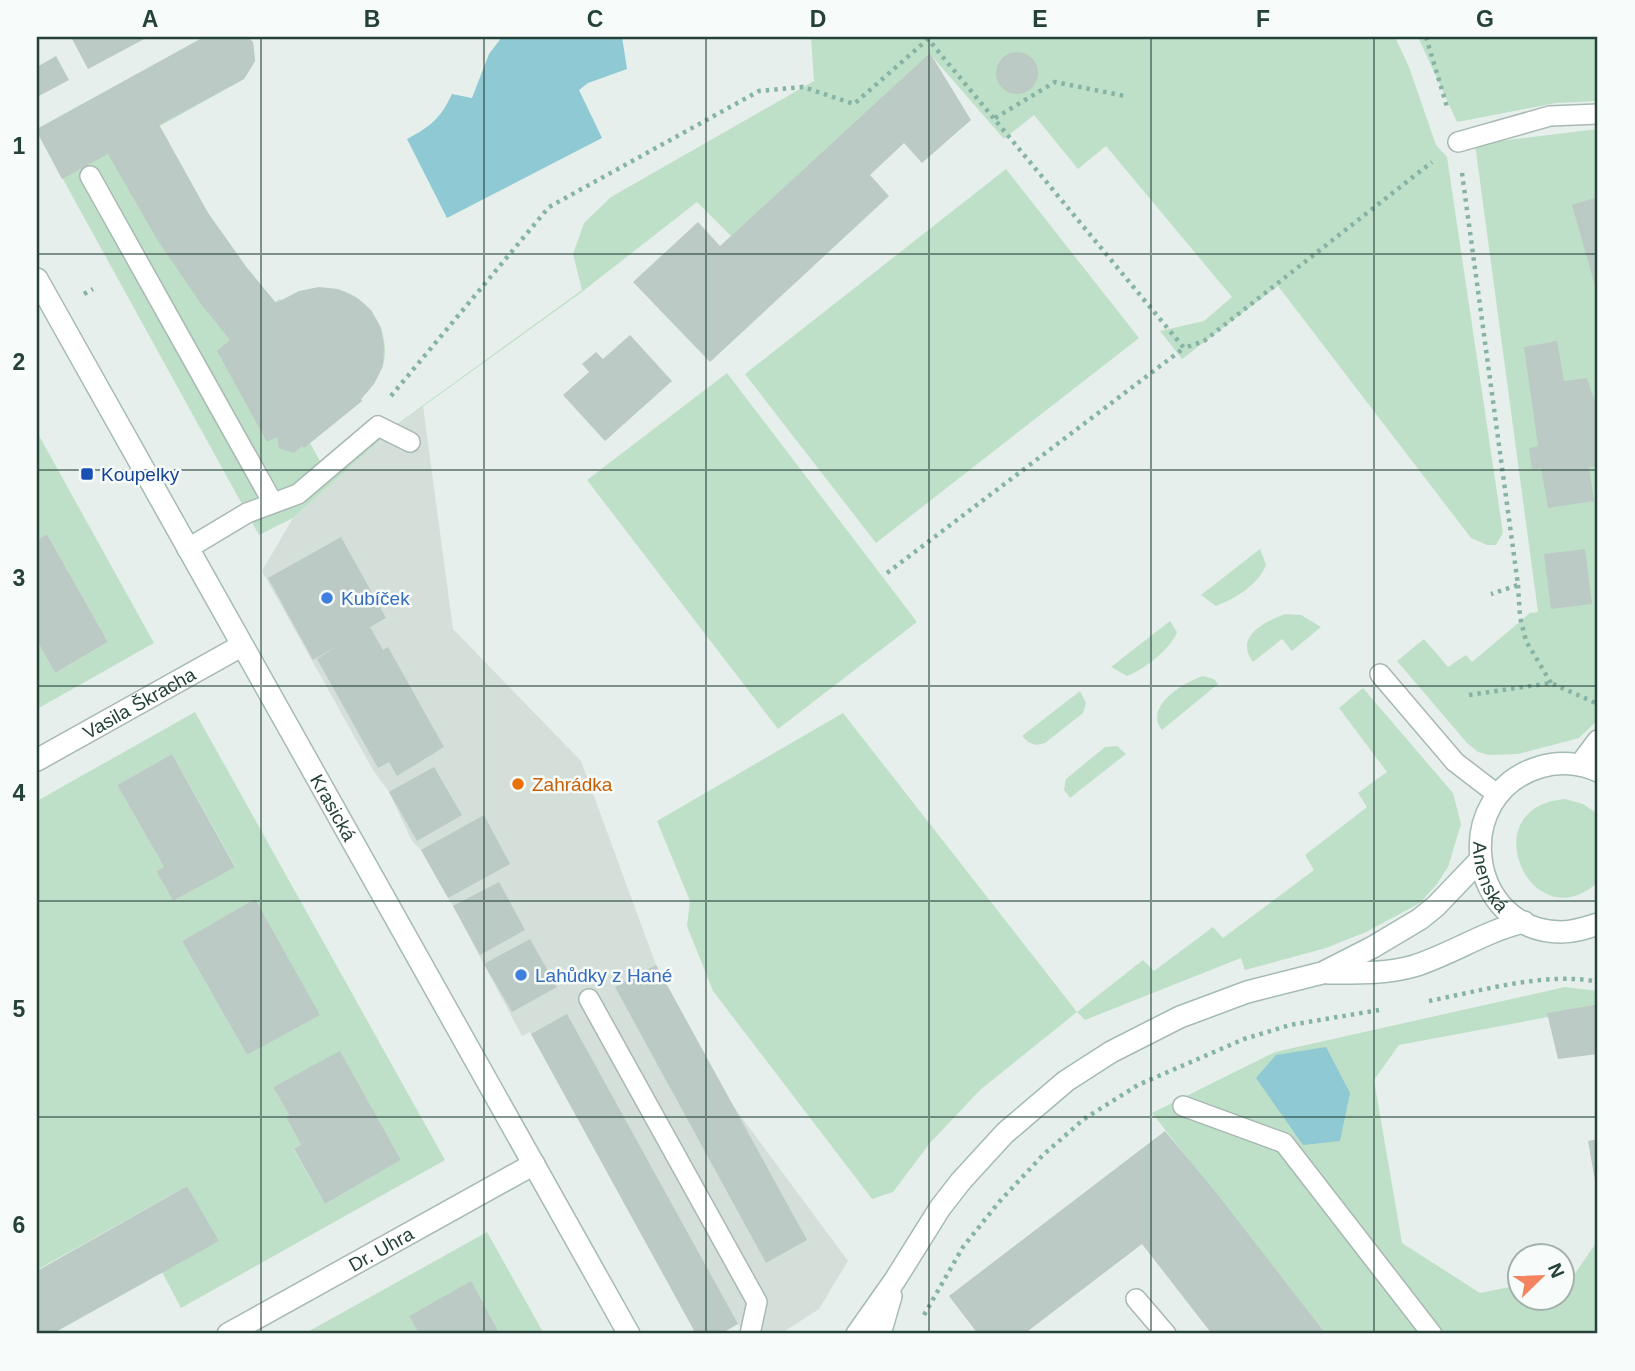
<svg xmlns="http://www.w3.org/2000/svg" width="1635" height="1371" font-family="Helvetica,sans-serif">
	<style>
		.built { fill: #d4dfda }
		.green { fill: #bfe0c8; fill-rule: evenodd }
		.water { fill: #8ec9d4 }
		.building { fill: #bbcac4 }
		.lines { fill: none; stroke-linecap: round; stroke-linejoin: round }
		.lane-casing { stroke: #a8b8b2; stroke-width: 22 }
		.street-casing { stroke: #a8b8b2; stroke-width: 24 }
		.secondary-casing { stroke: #a4bbb3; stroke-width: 24 }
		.path { stroke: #86b3a5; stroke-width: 4.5; stroke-dasharray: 3.5 5; stroke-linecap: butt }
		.lane { stroke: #fff; stroke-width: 19 }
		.street { stroke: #fff; stroke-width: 21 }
		.secondary { stroke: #fff; stroke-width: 21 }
		.grid { fill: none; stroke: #24423a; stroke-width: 2; stroke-opacity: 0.55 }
		.transit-dot { fill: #1a4fb4; stroke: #f7fbf9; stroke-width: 2.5 }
		.shop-dot { fill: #3f7fe0; stroke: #f7fbf9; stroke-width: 2.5 }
		.food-dot { fill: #e8710a; stroke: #f7fbf9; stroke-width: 2.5 }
		.labels { text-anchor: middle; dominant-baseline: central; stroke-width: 5; stroke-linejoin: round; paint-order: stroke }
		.transit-label { font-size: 19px; fill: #164399; stroke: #f7fbf9; text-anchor: start }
		.shop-label { font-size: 19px; fill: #366cbe; stroke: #f7fbf9; text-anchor: start }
		.street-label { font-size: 19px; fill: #24423a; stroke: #f7fbf9 }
		.food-label { font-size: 19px; fill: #c56008; stroke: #f7fbf9; text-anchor: start }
		.neatline { fill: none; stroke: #24423a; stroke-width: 2.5 }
		.grid-label { font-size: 23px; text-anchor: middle; font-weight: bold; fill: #24423a }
	</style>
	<rect width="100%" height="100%" fill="#e6efeb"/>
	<path class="built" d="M423 406 453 629 581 761 656 965 731 1103 848 1261 819 1309 780 1334H744L738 1324 720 1334H696L530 1032 522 1036 453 906 421 850 412 841 389 792 373 770 262 571 293 518 396 426Z"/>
	<path class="green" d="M204 37H247L253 42 255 61 244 79 160 126 208 213 247 268 275 302 280 299 282 301C295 298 328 287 340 290 372 298 393 337 382 368 377 380 370 389 361 399L362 401 310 443 320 461 375 415 396 425 582 290 573 254 584 223 611 197 814 81 811 37H1395L1409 67 1436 145 1447 157 1503 533 1496 545H1487L1471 538 1278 286 1182 359 1160 331 1204 321 1232 297 1106 146 1078 169 1034 115 1004 139 930 54 731 236 697 202 583 291 396 426 293 518 259 535 37 132V129Z
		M1418 37H1598V101L1556 103 1457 122Z
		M1598 129V720L1579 738 1518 754 1489 755 1478 752 1467 743 1397 661 1424 639 1448 667 1466 655 1472 662 1530 613 1538 612 1475 144Z
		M1006 169 1139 338 876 543 745 374Z
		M727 373 917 622 778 729 587 480Z
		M37 432 154 643 37 709V641L55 673 108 642 47 534 37 540Z
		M1260 549 1266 565C1259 584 1235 599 1216 606L1201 595Z
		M1285 614 1301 615 1321 627 1292 651 1282 639 1253 662C1234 637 1264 622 1285 614Z
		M1170 621 1177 632C1172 648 1142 671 1127 676L1111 667Z
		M1203 676 1214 679 1218 684 1162 730C1143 707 1184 682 1203 676Z
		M1363 688 1453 793 1461 824 1448 867 1437 884 1420 903 1366 932 1326 948 1245 970 1241 958 1085 1020 1077 1012 980 1090 930 1143 893 1192 872 1199 713 991 687 926 690 901 657 821 843 713 1077 1012 1143 960 1154 971 1213 927 1223 938 1314 870 1305 855 1367 807 1358 793 1387 772 1339 708Z
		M1080 691 1086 703 1083 713 1045 743 1036 745 1028 742 1022 736Z
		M195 712 445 1160 181 1308 162 1272 216 1241 187 1186 37 1270V801ZM172 754 235 866 173 901 156 871 164 867 117 785ZM255 900 319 1015 247 1055 182 941ZM340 1052 401 1160 325 1204 294 1150 301 1145 286 1117 289 1115 273 1087Z
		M1117 746 1126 754 1070 798 1064 790 1066 779 1105 747Z
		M1565 799 1583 804 1598 814V882C1532 943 1470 807 1565 799Z
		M1565 987 1598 991V1004L1548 1013V1017L1399 1045 1374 1080 1402 1243 1480 1293 1519 1285 1520 1298H1562V1277L1574 1275 1598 1240V1334H1326L1152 1113 1275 1052Z
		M487 1232 544 1334H500L471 1282 409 1316 419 1334H304Z"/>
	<path class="water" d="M502 37H622L627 69 588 83 579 90 602 138 447 218 407 139C430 127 441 118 452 94L472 98 489 54Z
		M1326 1047 1350 1093 1340 1141 1303 1145 1256 1078 1276 1055Z"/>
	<path class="building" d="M71 37H148L88 69Z
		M204 37H247L253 42 255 61 244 79 159 125 208 213 247 268 276 303 299 291 319 287 338 289 357 298 371 310 381 328 384 347 383 366 374 384 361 399 362 401 304 448 302 446 294 453 279 448 277 437 267 442 217 351 230 340 201 304 158 241 108 154 62 179 37 132V129Z
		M996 73a21 21 0 1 1 42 0a21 21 0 1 1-42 0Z
		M930 53 971 120 922 163 904 143 870 175 889 196 710 362 633 282 698 222 720 246Z
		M56 56 69 80 37 97V67Z
		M1598 197V293H1597L1572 205Z
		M630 335 672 381 605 441 563 395 589 372 582 364 596 352 603 359Z
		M1557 341 1564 381 1587 378 1598 411V466L1589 467 1594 501 1548 508 1541 468 1532 470 1529 448 1538 446 1524 347Z
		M47 534 108 642 55 673 37 641V540Z
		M341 537 386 618 370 627 383 650 388 647 444 747 397 776 389 762 378 768 317 659 337 646 313 660 268 578Z
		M1585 549 1592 604 1551 609 1544 554Z
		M172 754 235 867 173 901 156 871 164 867 117 785Z
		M434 767 462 815 417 841 389 792Z
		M484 815 510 864 448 898 421 850Z
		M499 882 525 930 480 955 453 906Z
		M255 899 320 1015 247 1055 182 941Z
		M530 939 557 987 512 1012 484 964Z
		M656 965 807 1240 766 1263 615 987Z
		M1598 1004V1054L1558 1059 1547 1013Z
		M567 1014 738 1324 720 1334H696L531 1034Z
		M340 1051 401 1160 325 1204 294 1149 301 1145 286 1117 289 1115 273 1087Z
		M1165 1131 1214 1190 1326 1334H1212L1142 1244 1024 1334H978L949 1296Z
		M1598 1139V1192H1597L1588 1141Z
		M187 1186 219 1241 52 1334H37V1271Z
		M471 1281 500 1334H419L409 1316Z"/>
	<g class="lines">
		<g class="lane-casing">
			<path id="lane" d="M1458 142 1550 116 1598 114
				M90 176 273 503
				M187 549 247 513 298 494 378 426 410 442
				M1380 674 1455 762 1498 795
				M589 999 757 1302 750 1334
				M1183 1106 1284 1143 1432 1334
				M1136 1299 1166 1334"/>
		</g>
		<g class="street-casing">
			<g id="street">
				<path id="s1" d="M37 760 241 646"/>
				<path id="s2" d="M228 1334 534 1164"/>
			</g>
		</g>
		<g class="secondary-casing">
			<g id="secondary">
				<path id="s3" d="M37 279 629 1334"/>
				<path d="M1580 765 1598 741"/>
				<path id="s4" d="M1598 771C1581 763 1559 761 1540 767 1449 794 1467 931 1561 932 1574 932 1586 928 1598 924"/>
				<path d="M1328 973C1356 973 1386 974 1414 966 1452 954 1485 931 1524 922"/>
				<path d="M857 1334 895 1280 940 1208 961 1181 1005 1133 1066 1081 1111 1052 1180 1017 1247 992 1322 973 1373 947 1420 919 1436 906 1480 860"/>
				<path d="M880 1334 891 1296"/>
			</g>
		</g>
		<path class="path" d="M1426 37 1448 110
			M995 118 1055 82 1125 96
			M1462 173 1518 585 1491 594
			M84 294 93 289
			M391 396 549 207 759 91 803 87 854 104 928 39 1184 348 1204 341 1432 162
			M887 573 1184 348
			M1518 585 1520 617 1526 641 1551 683
			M1469 695 1551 683 1598 704
			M1429 1001C1480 991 1548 971 1598 982
			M924 1315 963 1247 999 1202 1043 1155 1084 1119 1138 1085 1244 1039 1290 1025 1379 1010"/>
		<use href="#lane" class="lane"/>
		<use href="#street" class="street"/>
		<use href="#secondary" class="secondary"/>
	</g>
	<path class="grid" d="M261 37V1334M484 37V1334M706 37V1334M929 37V1334M1151 37V1334M1374 37V1334M37 254H1598M37 470H1598M37 686H1598M37 901H1598M37 1117H1598"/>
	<rect class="transit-dot" x="80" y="467" width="14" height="14" rx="3.5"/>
	<g class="shop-dot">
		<circle cx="327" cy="598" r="7"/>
		<circle cx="521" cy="975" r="7"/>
	</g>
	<circle class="food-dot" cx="518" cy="784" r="7"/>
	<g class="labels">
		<g class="transit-label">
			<text x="101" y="474">Koupelky</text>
		</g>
		<g class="shop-label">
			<text x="341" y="598">Kubíček</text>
			<text x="535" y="975">Lahůdky z Hané</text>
		</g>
		<g class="street-label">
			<text stroke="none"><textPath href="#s1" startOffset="117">Vasila Škracha</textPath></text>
			<text stroke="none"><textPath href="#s3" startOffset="606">Krasická</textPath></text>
			<text stroke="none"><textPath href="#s4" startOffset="198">Anenská</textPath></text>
			<text stroke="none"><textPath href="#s2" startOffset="175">Dr. Uhra</textPath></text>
		</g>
		<g class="food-label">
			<text x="532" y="784">Zahrádka</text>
		</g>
	</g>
	<rect width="1635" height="1371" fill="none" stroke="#f7fbf9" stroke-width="77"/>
	<g transform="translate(1541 1277) rotate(67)"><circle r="33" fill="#f7fbf9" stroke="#a3b1ad" stroke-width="2"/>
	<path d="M0-5L12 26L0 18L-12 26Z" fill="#f4845f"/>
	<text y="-10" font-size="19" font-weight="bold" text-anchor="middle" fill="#24423a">N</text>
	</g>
	<rect x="38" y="38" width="1558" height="1294" class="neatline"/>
	<g class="grid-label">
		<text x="150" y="27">A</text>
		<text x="372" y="27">B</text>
		<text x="595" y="27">C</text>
		<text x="818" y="27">D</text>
		<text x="1040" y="27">E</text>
		<text x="1263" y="27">F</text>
		<text x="1485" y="27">G</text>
		<text x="19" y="154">1</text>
		<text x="19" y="370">2</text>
		<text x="19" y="586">3</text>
		<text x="19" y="801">4</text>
		<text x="19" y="1017">5</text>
		<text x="19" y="1233">6</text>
	</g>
</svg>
